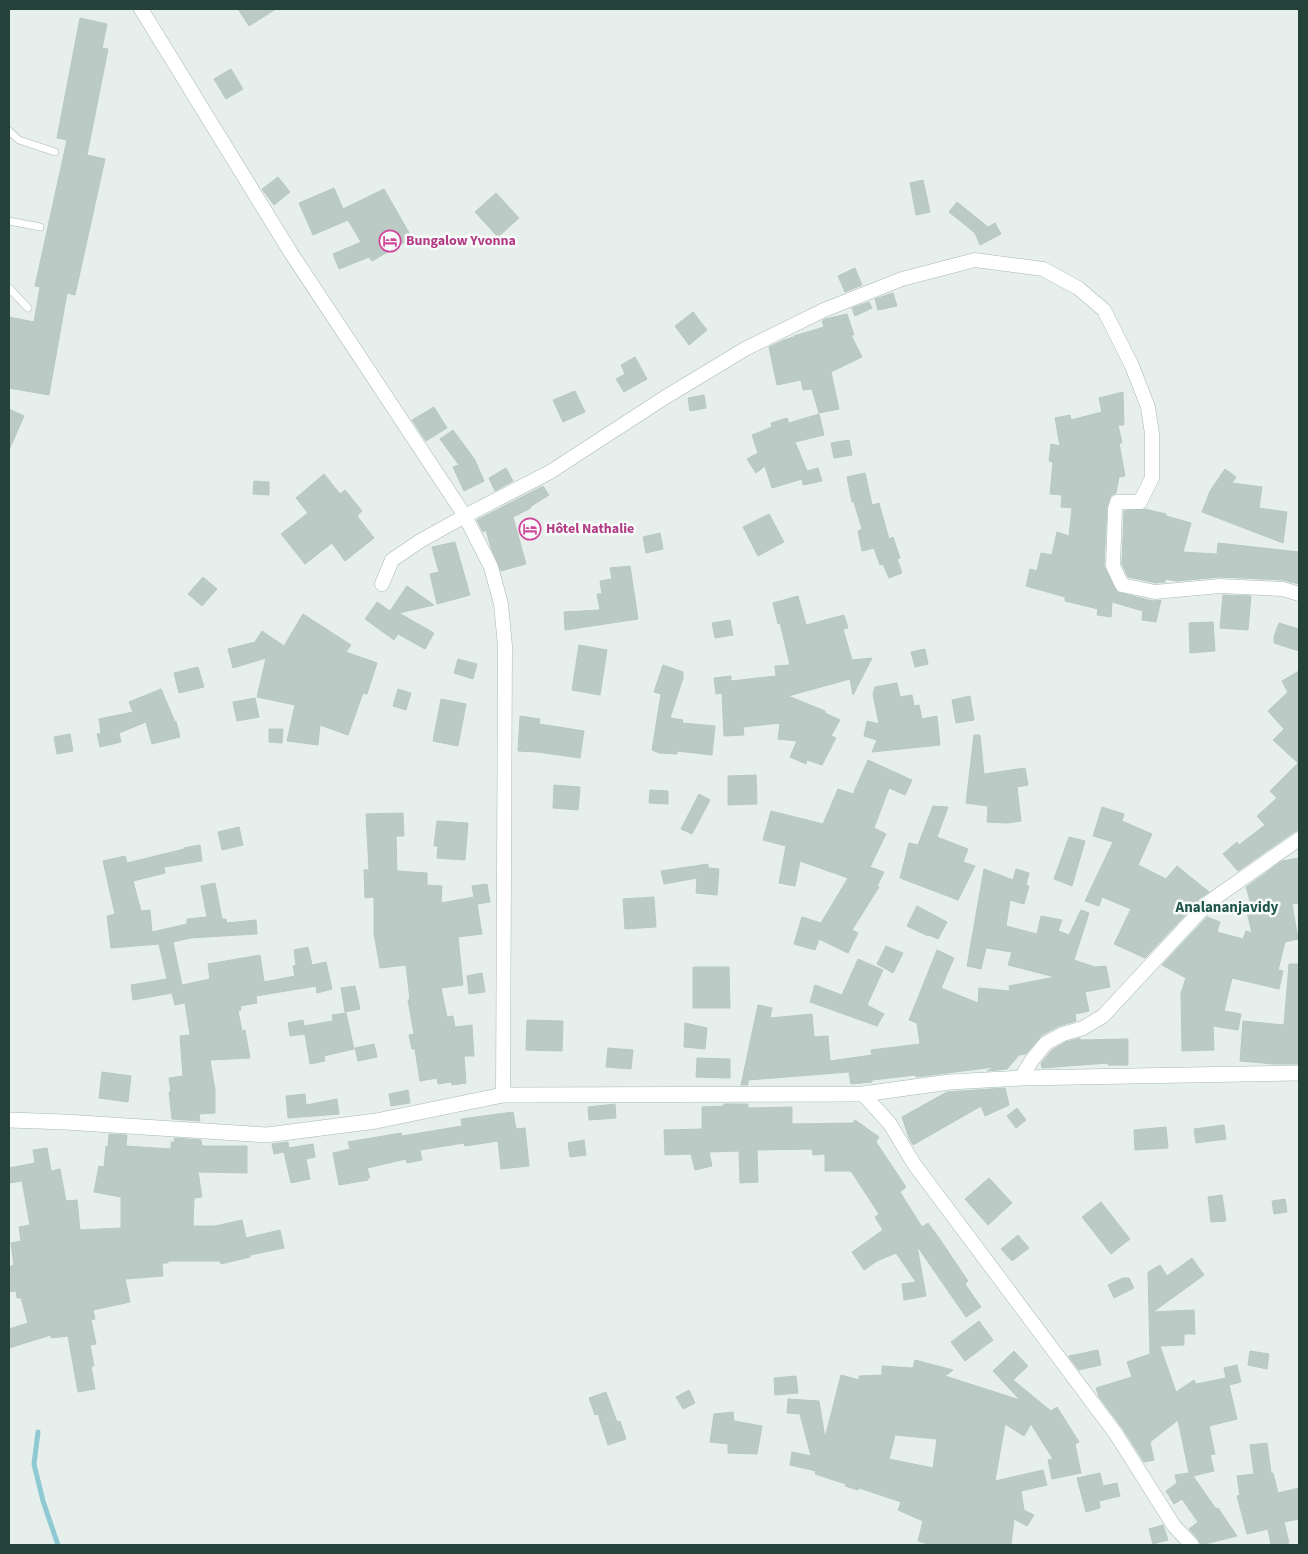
<svg xmlns="http://www.w3.org/2000/svg" width="1308" height="1554" font-family="'Source Sans 3',sans-serif">
	<style>
		.lines { fill: none; stroke-linecap: round; stroke-linejoin: round }
		.stream { stroke: #8ec9d4; stroke-width: 5 }
		.building { fill: #bbcac4; stroke: #b8c9c2; fill-rule: evenodd }
		.lane-casing { stroke: #a8b8b2; stroke-width: 8 }
		.street-casing { stroke: #a8b8b2; stroke-width: 15 }
		.secondary-casing { stroke: #a4bbb3; stroke-width: 16 }
		.lane { stroke: #fff; stroke-width: 7 }
		.street { stroke: #fff; stroke-width: 14 }
		.secondary { stroke: #fff; stroke-width: 15 }
		.labels { text-anchor: middle; dominant-baseline: central; stroke-width: 5; stroke-linejoin: round; paint-order: stroke }
		.hotel-label { font-size: 14px; font-weight: bold; fill: #b23c85; stroke: #f7fbf9; text-anchor: start }
		.neighbourhood-label { font-size: 15px; font-weight: bold; fill: #1f5548; stroke: #f7fbf9 }
	</style>
	<rect width="100%" height="100%" fill="#e6efeb"/>
	<g class="lines">
		<path class="stream" d="M38 1432 34 1464 43 1501 58 1545"/>
	</g>
	<path class="building" d="M238 9H276L249 26Z
		M80 18 107 24 102 48 108 49 87 155 105 159 75 295 67 293 49 395 9 388V317L34 322 40 287 35 286 67 140 57 138Z
		M231 69 243 89 226 99 214 79Z
		M278 177 290 192 274 205 262 189Z
		M923 180 930 212 916 215 910 183Z
		M334 188 343 209 384 189 412 238 372 261 369 257 339 269 333 254 361 242 348 220 313 235 299 203Z
		M496 193 519 218 498 237 475 212Z
		M957 202 988 227 995 223 1001 234 980 245 975 233 949 212Z
		M855 268 862 285 845 292 838 276Z
		M893 293 897 306 878 310 875 299Z
		M869 302 872 308 855 316 852 308Z
		M693 312 707 330 689 345 675 326Z
		M847 314 854 335H851L862 357 831 372 839 409 819 413 812 389 803 390 801 380 777 385 769 347 784 340 794 337V336L824 327 822 321 825 319Z
		M635 357 647 379 624 392 616 379 625 374 621 365Z
		M575 391 585 412 563 422 553 400Z
		M1123 392 1124 425H1118L1122 443H1119L1125 476 1119 477 1116 493 1111 495 1107 507 1104 566 1117 592 1153 601 1161 600 1156 622 1142 620 1143 611 1112 602 1111 617 1097 615 1098 609 1065 601V597L1026 586 1030 569 1037 571 1041 553 1052 555 1057 532 1069 536 1072 508 1061 507 1062 495 1050 494 1053 462 1049 461 1051 444 1060 446 1055 418 1070 415 1071 420 1102 412 1099 398Z
		M704 395 706 408 690 411 688 398Z
		M434 407 447 428 426 441 412 420Z
		M9 409 24 416 9 450Z
		M819 414 824 435 795 442 807 471 818 468 822 481 803 485 802 479 772 488 765 466 756 473 747 459 758 453 752 435 772 427 771 423 787 418 789 423Z
		M453 430 475 460 484 481 464 491 453 467 459 465 440 439Z
		M849 440 852 455 834 458 831 443Z
		M506 468 513 481 495 491 489 478Z
		M1225 469 1236 477 1232 483 1262 487 1259 508 1287 512 1283 543 1202 512 1210 491Z
		M865 473 872 505 879 503 889 539 893 537 900 558 897 559 902 573 889 578 883 564 880 565 874 548 862 551 858 531 862 529 854 502H852L847 477Z
		M324 474 340 494 345 490 362 511 357 516 374 538 345 561 332 543 305 564 281 534 308 513 296 498Z
		M254 481 269 482V495L253 494Z
		M543 486 549 495 530 507 531 508 513 517 526 564 501 571 491 548 486 530 483 532 477 520Z
		M1145 509 1166 514V516L1191 523 1183 552 1217 554 1218 543 1299 552V584L1283 580 1220 577 1177 581 1165 579V582L1156 583 1128 577 1122 564 1124 511Z
		M769 514 784 542 758 556 743 527Z
		M660 533 663 549 646 553 643 537Z
		M455 542 470 595 437 604 430 574 439 572 432 547Z
		M630 566 638 619 565 630 564 612 600 610 597 594H602L600 581 612 579 610 568Z
		M203 577 217 589 202 606 188 594Z
		M407 586 434 605 399 613 434 633 425 649 398 634 394 640 365 619 377 602 390 611Z
		M1223 595 1251 596 1248 630 1220 628Z
		M798 596 806 625 844 615 848 628 843 629 852 660 872 658 853 695 850 679 788 696 825 711V713L840 720 831 736 836 738 822 765 807 760 806 764 790 757 797 741 778 739 780 723 743 727 744 735 724 736 722 693 716 694 714 678 731 676V681L776 676 775 666 790 665 780 623 778 624 773 603Z
		M303 614 351 645 346 652 377 663 367 694 363 693 348 735 320 725 318 745 287 741 295 705 257 697 266 658 233 668 228 649 255 642 262 631 284 646Z
		M730 620 733 635 715 638 712 623Z
		M1213 622 1215 651 1190 653 1189 623Z
		M1279 623 1299 629V651L1274 643V637Z
		M579 645 607 650 600 695 572 690Z
		M925 649 928 664 915 667 911 652Z
		M458 659 477 664 473 679 454 673Z
		M663 665 683 672V678L670 718 683 720 682 723 715 726 712 755 677 751V754L659 753 652 750 661 694 654 692Z
		M198 667 204 687 179 693 174 673Z
		M1299 671V830L1294 832 1238 871 1223 854 1237 842 1239 845 1265 825 1257 816 1277 798 1270 791 1298 763 1273 740 1284 729 1268 711 1288 692 1282 681Z
		M897 683 900 697 912 695 914 706 919 705 922 719 937 716 940 745 872 752 877 740 864 736 867 721 879 724 873 694 875 687Z
		M161 689 175 722 176 721 180 737 152 744 146 722 119 733 121 742 100 747 97 734 101 733 99 719 133 712 129 702Z
		M398 689 411 693 406 710 393 706Z
		M970 696 974 720 956 723 952 700Z
		M255 698 259 717 237 721 233 702Z
		M441 699 466 704 458 746 433 741Z
		M520 716 540 719 539 724 584 731 580 758 537 752 518 751Z
		M269 729H283L282 743 269 742Z
		M70 734 73 751 57 754 54 737Z
		M974 735H980L984 774 1025 768 1028 785 1017 787 1021 821 1007 823 987 822 988 806 966 803Z
		M868 760 912 780 905 795 889 788 874 828 886 834 870 867 884 872 877 886 879 887 852 930 858 933 848 953 819 939 815 950 794 944 802 917 821 923 848 878 800 861 795 886 779 883 786 846 763 840 771 811 823 824 838 789 853 794Z
		M756 775 757 804 728 805V776Z
		M554 785 580 787 578 810 553 808Z
		M650 790 668 791V804L649 803Z
		M699 794 710 800 692 834 681 829Z
		M933 806 948 807 937 837 968 849 963 862 975 866 958 900 900 878 909 843 918 845Z
		M1102 807 1124 814 1122 821 1152 834 1138 865 1166 879 1177 866 1209 892 1203 896 1145 958 1114 944 1131 909 1102 897 1099 906 1085 901 1113 842 1093 836Z
		M403 813 404 836H396L397 871 427 873V885L442 886 441 903 474 897 472 886 487 884 490 902 477 904 482 934 458 937 463 985 441 988 447 1017 453 1016 455 1027 472 1025 474 1056H464L466 1083 452 1085 451 1082 438 1084 437 1078 420 1081 415 1049H412L409 1035 414 1034 408 1000H410L406 965 380 968 374 933V897L365 898 364 870H369L366 814Z
		M437 821 468 823 465 860 437 858 438 846H434Z
		M239 827 243 845 222 850 218 832Z
		M1069 837 1085 841 1072 886 1054 879Z
		M200 845 202 861 164 867 165 873 133 881 141 911 150 910 152 932 187 924V919L207 917 201 886 215 883 222 919H226L227 923 256 920 257 934 190 938 173 942 182 985 210 979 208 964 260 955 264 982 295 976 293 966 296 965 294 950 308 947 312 965 326 962 332 989 317 993 316 986 256 996 257 1003 240 1006 241 1010 238 1011 242 1031 245 1030 250 1058 210 1060 215 1090V1113L199 1114 200 1121 172 1119 169 1092H171L169 1078 183 1076 180 1036 190 1035 185 1003 175 1005 172 993 133 1000 131 985 167 979 159 944 111 948 107 916 115 914 103 861 125 856 127 863 184 849V848Z
		M1299 858V903L1292 904 1298 939 1285 942 1278 970 1283 971 1279 989 1232 978 1224 1011 1241 1014 1238 1030 1213 1026 1214 1050 1182 1051 1181 993 1186 978 1162 965 1207 917 1220 922 1217 932 1243 939 1246 931 1252 933 1247 912 1253 911 1246 887 1282 861Z
		M708 864V868L719 869 717 895 696 893 697 878 664 884 661 871Z
		M984 869 1013 880 1016 869 1029 873 1026 885 1029 886 1024 904 1010 900 1006 926 1037 934 1041 916 1062 920 1058 931 1069 935 1081 910 1089 913 1074 960 1095 967 1106 966 1110 987 1085 992 1089 1011 1075 1014 1076 1021 1059 1026 1042 1035 1026 1054 1019 1055 1007 1069 987 1071 994 1067 916 1077V1075L872 1080V1082L851 1084 849 1072 748 1080V1085H741L758 1005 772 1008 770 1018 812 1014 814 1037 828 1036 830 1061 872 1055 871 1050 920 1044 917 1023 909 1020 937 950 954 958 941 988 978 1003 979 988 1010 991 1009 986 1055 977 1008 965 1012 952 986 948 981 969 967 966Z
		M654 897 656 927 625 929 623 899Z
		M917 906 947 922 938 939 929 935 928 936 907 926Z
		M886 946 903 953 893 973 877 964Z
		M858 959 883 970 867 1005 884 1014 877 1026 810 1002 815 985 842 995Z
		M1289 964H1299V1064H1274L1240 1061 1243 1021 1284 1025Z
		M693 967H729L730 1008H693Z
		M482 973 485 992 469 994 467 976Z
		M355 986 360 1009 345 1012 341 988Z
		M346 1013 354 1049 324 1056 325 1061 310 1064 305 1034 290 1036 288 1023 303 1020 304 1026 333 1021 332 1015Z
		M527 1020 563 1021 562 1051 526 1050Z
		M685 1023 707 1028 705 1049 684 1047Z
		M1080 1038V1040L1128 1039V1065H1108V1063L1042 1068 1041 1063 1052 1050 1066 1042Z
		M374 1044 377 1057 358 1061 355 1048Z
		M608 1048 633 1050 631 1069 606 1067Z
		M697 1058 730 1059V1078L696 1077Z
		M102 1072 131 1076 128 1102 99 1098Z
		M1005 1088 1009 1105 985 1116 981 1106 913 1145 909 1138 902 1117 947 1092Z
		M408 1090 410 1103 391 1106 389 1094Z
		M305 1094 306 1105 337 1099 339 1114 288 1118 286 1096Z
		M615 1104 616 1118 589 1120 588 1107Z
		M724 1104H748V1108L792 1107V1124L853 1123 855 1120 879 1137 876 1142 906 1187 900 1192 922 1227 928 1223 939 1238 968 1281 965 1284 981 1307 966 1317 917 1246 926 1296 904 1300 902 1284 916 1282 896 1253 877 1261 864 1270 852 1252 883 1230 875 1217 879 1214 851 1171H825V1154L813 1155 812 1149 757 1150 758 1182 740 1183 739 1151 709 1152 712 1166 695 1170 691 1154 665 1155 664 1130 702 1129V1107L724 1106Z
		M1017 1108 1026 1120 1016 1128 1007 1116Z
		M513 1112 516 1129 525 1128 529 1166 501 1169 498 1141 465 1146 464 1143 420 1150 422 1160 407 1163 406 1159 367 1168 370 1178H367L368 1180 339 1185 333 1153 350 1149 348 1142 401 1133 402 1136 462 1126 461 1119Z
		M1224 1125 1226 1139 1196 1143 1194 1129Z
		M1166 1127 1168 1148 1135 1150 1134 1130Z
		M109 1134 127 1135 126 1146 171 1149V1142H175L174 1138 201 1140 202 1146H247V1173L198 1172 202 1197 194 1198 193 1226H215L242 1220 246 1238 280 1230 284 1248 250 1255V1257L221 1264 220 1261H168V1263H162L163 1276 125 1279 130 1302 93 1310 95 1319 91 1320 96 1344 90 1345 94 1366H91L95 1389 78 1392 68 1336 51 1338V1335L9 1348V1329L28 1323 21 1298H17L16 1291 9 1292V1267L14 1265 11 1243 21 1241 19 1227 30 1225 22 1181 9 1183V1168L35 1163 33 1150 47 1148 51 1171 60 1169 66 1201 77 1200 80 1230 121 1228V1197L94 1192 99 1166 104 1167 106 1146 108 1147Z
		M584 1140 586 1155 570 1157 568 1143Z
		M288 1142 289 1148 313 1144 315 1157 306 1159 310 1179 291 1183 284 1152 274 1154 272 1144Z
		M989 1178 1012 1203 988 1225 965 1199Z
		M1222 1195 1226 1221 1211 1222 1208 1197Z
		M1285 1199 1287 1212 1274 1214 1272 1201Z
		M1101 1202 1130 1239 1111 1254 1082 1217Z
		M1018 1235 1029 1248 1012 1261 1001 1249Z
		M1192 1258 1204 1275 1153 1312 1194 1310 1195 1334H1184V1345L1160 1346 1176 1392 1194 1380 1196 1384 1226 1378 1224 1368 1237 1365 1241 1382 1229 1385 1237 1419 1209 1426 1215 1454 1210 1455 1214 1471 1193 1476 1216 1509 1218 1508 1237 1536 1201 1545 1198 1539 1189 1529 1198 1522 1182 1499 1174 1504 1166 1491 1177 1483 1175 1475 1189 1473 1178 1420 1150 1442 1154 1460 1144 1462 1123 1429 1099 1397 1096 1388 1132 1377 1127 1362 1150 1354 1148 1272 1160 1265 1167 1276Z
		M1123 1278H1129L1134 1288 1114 1298 1108 1285Z
		M979 1321 993 1340 965 1361 951 1342Z
		M1098 1350 1101 1365 1079 1370 1069 1357V1356Z
		M1014 1351 1028 1366 1013 1380 1051 1411 1057 1407 1079 1442 1075 1444 1081 1473 1052 1479 1048 1460 1053 1459 1031 1424 1024 1436 1005 1424 995 1481 1043 1470 1047 1485 1021 1491 1024 1510 1034 1515 1027 1526 1014 1519 1011 1545H931L918 1541 923 1521 898 1510 901 1502 859 1488 858 1490 845 1486 846 1484 815 1474 816 1471 790 1465 792 1452 811 1456 800 1414 787 1413 788 1399 819 1401 825 1438 841 1375 859 1380V1376L882 1375V1366L913 1368 915 1360 953 1370 945 1376 1020 1400 993 1371ZM895 1435 937 1439 933 1468 889 1459Z
		M1250 1351 1269 1354 1267 1369 1248 1365Z
		M796 1376 798 1393 775 1395 774 1378Z
		M689 1390 695 1403 683 1409 676 1397Z
		M606 1392 617 1422 620 1421 626 1439 608 1445 598 1414 595 1415 589 1398Z
		M733 1412 734 1421 762 1426 757 1454 728 1453V1444L710 1442 714 1414Z
		M1267 1443 1271 1473H1273L1278 1493 1299 1488V1519L1284 1522 1289 1543 1276 1545H1271L1268 1529 1247 1534 1237 1496 1240 1495 1237 1476 1254 1474 1250 1445Z
		M1100 1473 1103 1486 1117 1483 1120 1496 1099 1501 1100 1508 1086 1512 1077 1478Z
		M1163 1525 1168 1540 1153 1544 1149 1529Z"/>
	<g class="lines">
		<g class="lane-casing">
			<path id="lane" d="M9 131 19 140 55 152
				M9 221 40 227
				M9 288 28 308"/>
		</g>
		<g class="street-casing">
			<path id="street" d="M141 9 291 253 465 516 491 567 501 604 505 646 503 1095
				M382 584 392 560 420 541 465 516 550 472 664 398 745 349 824 310 902 279 975 260 1043 269 1078 288 1104 310 1132 366 1148 407 1152 434V478L1140 502H1117L1115 509 1113 566 1122 585 1155 592 1220 586 1283 589 1299 594
				M1021 1078 1032 1060 1046 1043 1063 1034 1083 1028 1103 1016 1209 902 1299 839
				M863 1094 890 1124 914 1164 1116 1434 1174 1526 1192 1545"/>
		</g>
		<g class="secondary-casing">
			<path id="secondary" d="M9 1120 65 1122 267 1135 376 1121 503 1095 863 1094 950 1082 1021 1078 1299 1073"/>
		</g>
		<use href="#lane" class="lane"/>
		<use href="#street" class="street"/>
		<use href="#secondary" class="secondary"/>
	</g>
	<defs>
		<g id="hotel-ring" transform="scale(1.125)"><circle r="9.5" fill="#f7fbf9" stroke="#d1479c" stroke-width="1.5"/><path d="M-6-4.5h1.5V1H6V5H4.5V3h-9V5H-6ZM-4 0a1.8 1.8 0 1 1 3.6 0ZM.5 0V-2.5h3Q6-2.5 6 0Z" fill="#d1479c"/></g>
	</defs>
	<g fill-rule="evenodd">
		<use href="#hotel-ring" x="390" y="241"/>
		<use href="#hotel-ring" x="530" y="529"/>
	</g>
	<g class="labels">
		<g class="hotel-label">
			<text x="406" y="241">Bungalow Yvonna</text>
			<text x="546" y="529">Hôtel Nathalie</text>
		</g>
		<g class="neighbourhood-label">
			<text x="1227" y="907">Analananjavidy</text>
		</g>
	</g>
	<rect width="1308" height="1554" fill="none" stroke="#24423a" stroke-width="20"/>
</svg>
